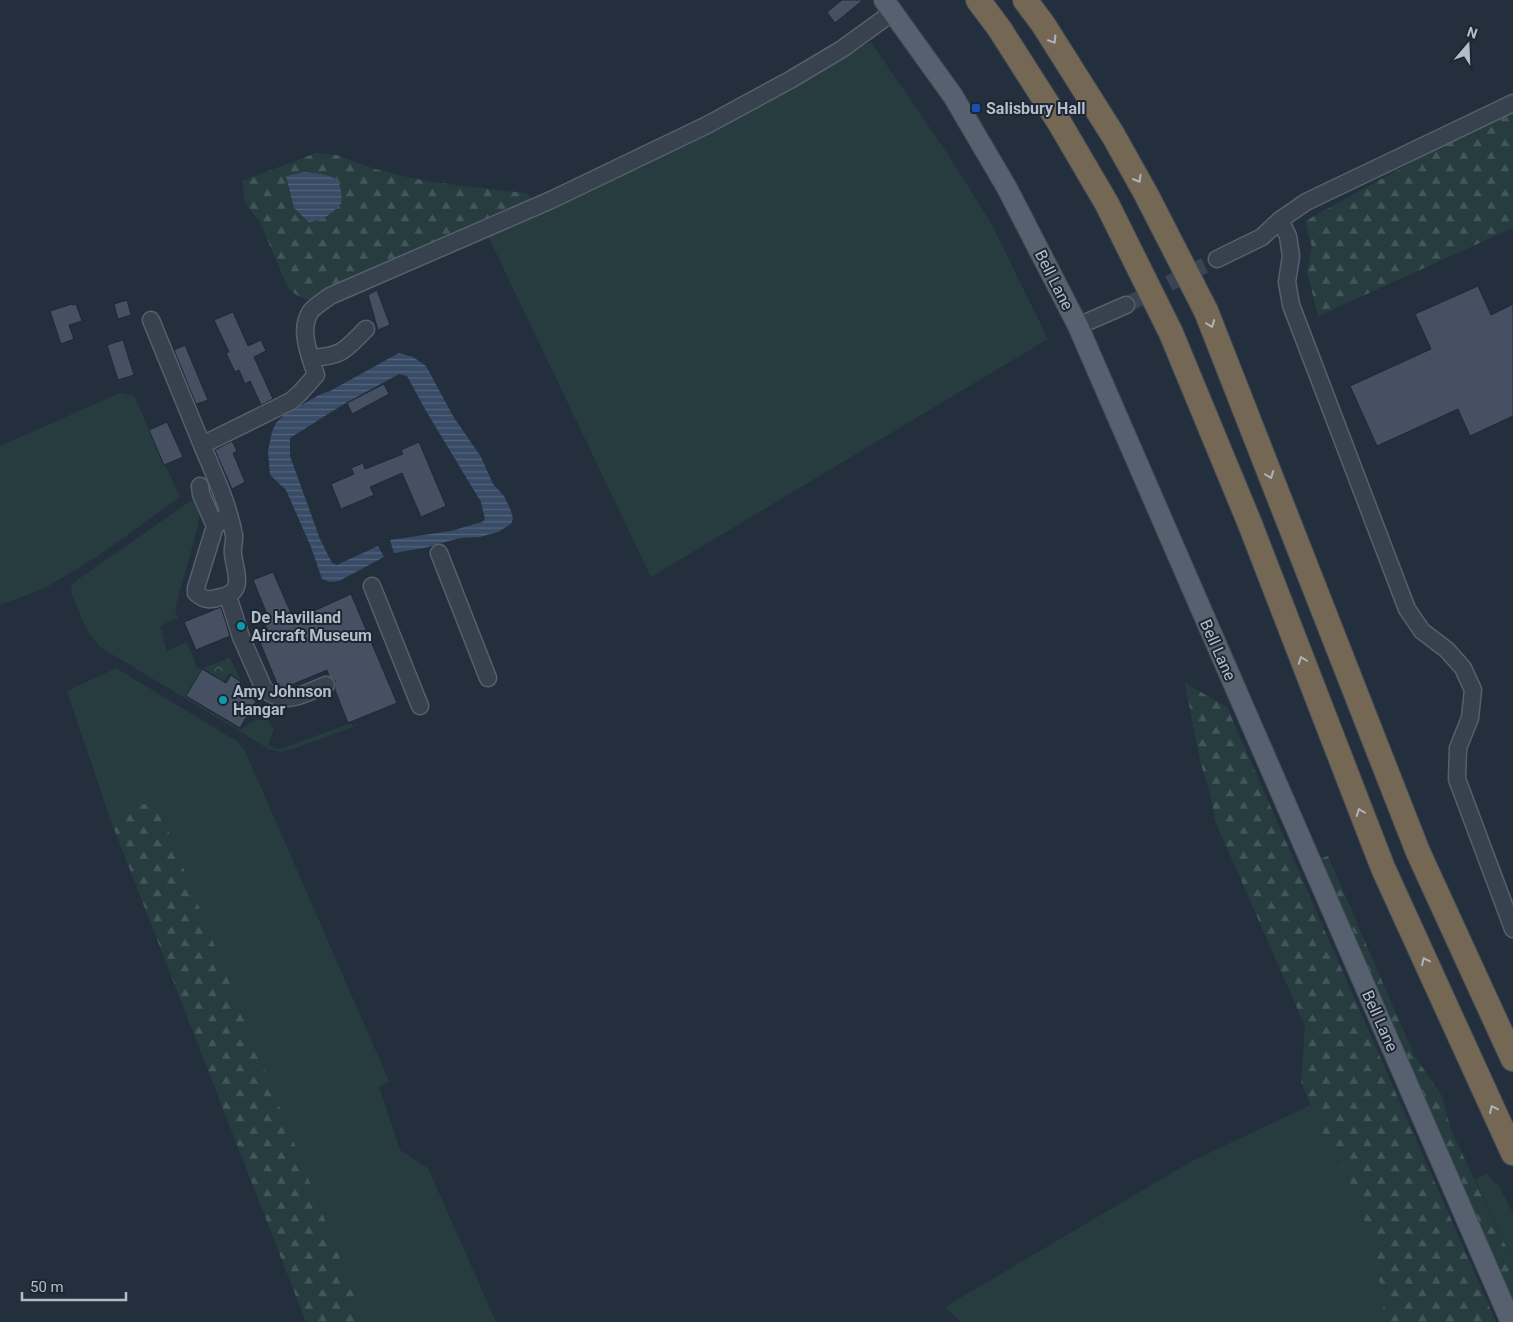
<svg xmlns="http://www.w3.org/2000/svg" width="1513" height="1322" font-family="Roboto,sans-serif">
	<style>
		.grass { fill: #263c3f }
		.forest { fill: url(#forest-firs) }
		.park { fill: url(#park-crowns) }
		.water { fill: url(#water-rules) }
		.building { fill: #455162; stroke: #1f2835 }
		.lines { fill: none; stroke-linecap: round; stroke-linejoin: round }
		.minor-tunnel { stroke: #3a4453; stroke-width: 16; stroke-dasharray: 16 8; stroke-linecap: butt }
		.minor-casing { stroke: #565f6c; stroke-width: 19 }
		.major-casing { stroke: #414a57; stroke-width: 22 }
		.highway-casing { stroke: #434c59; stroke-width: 26 }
		.minor { stroke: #38414e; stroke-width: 16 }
		.major { stroke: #56606e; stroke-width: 20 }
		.highway { stroke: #746855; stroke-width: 24 }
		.oneway { stroke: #aeb4bd }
		.transit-dot { fill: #1a4fb4; stroke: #1d2633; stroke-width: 2 }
		.culture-dot { fill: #0f9aa8; stroke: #1d2633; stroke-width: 2 }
		.labels { text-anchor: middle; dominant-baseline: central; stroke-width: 4; stroke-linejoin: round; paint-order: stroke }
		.poi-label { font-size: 16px; font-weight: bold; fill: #b4bcc9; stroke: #1d2633; text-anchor: start }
		.street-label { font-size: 16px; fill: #b4bcc9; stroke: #1d2633 }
	</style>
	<defs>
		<pattern id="forest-firs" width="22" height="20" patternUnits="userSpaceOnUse" patternTransform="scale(1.25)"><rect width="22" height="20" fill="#263c3f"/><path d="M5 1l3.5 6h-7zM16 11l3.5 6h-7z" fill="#435659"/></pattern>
		<pattern id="park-crowns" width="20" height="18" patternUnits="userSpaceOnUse" patternTransform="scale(1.25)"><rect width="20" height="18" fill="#263c3f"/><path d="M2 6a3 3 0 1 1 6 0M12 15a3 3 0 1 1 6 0" fill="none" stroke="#435659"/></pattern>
		<pattern id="water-rules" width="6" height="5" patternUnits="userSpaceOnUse" patternTransform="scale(1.25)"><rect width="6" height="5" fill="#394c67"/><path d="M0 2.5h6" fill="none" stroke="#53647b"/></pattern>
	</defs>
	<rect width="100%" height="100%" fill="#242f3e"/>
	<path class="grass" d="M871 42 947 153 991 223 1048 339 651 577 488 236 709 131Z
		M120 393 134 396 180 497 98 556 43 589 0 605V446Z
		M195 498 200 513 197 530 175 609 178 618 160 626 167 651 187 642 197 667 202 669 186 697 241 730C250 721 255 719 268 720L274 729 268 746 276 749 283 748 351 723 352 726 361 724 290 750 282 752 269 749 100 647C85 632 79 611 71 592L72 586 77 580Z
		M116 668 238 742 245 751 389 1081 379 1087 400 1150 428 1168 496 1322H366L156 801 109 816 67 691Z
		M1311 1105 1323 1135 1344 1171 1359 1203 1373 1249 1384 1306 1375 1322H961L945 1307 1192 1161Z
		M1488 1173 1490 1178 1499 1186 1513 1213V1261L1475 1179Z"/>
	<path class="forest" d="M1513 112V228L1318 316 1307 271 1312 247 1305 221 1454 139Z
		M316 153 337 155 372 168 402 176 432 182 526 193 530 197 529 201 315 300C302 300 295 295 287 286L260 222 245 203 242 181Z
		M1185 683 1227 707 1496 1322H1375L1384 1306 1373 1249 1359 1203 1344 1171 1323 1135 1301 1082 1305 1026 1215 821 1211 797 1200 761Z
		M156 800 366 1322H306L109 816Z
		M1328 856 1414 1055 1442 1096 1451 1130 1513 1261V1299L1462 1194 1318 859Z"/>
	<path class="park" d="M230 658 241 681 229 673 224 681 203 668Z"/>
	<path class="water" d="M304 172C328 175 345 174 341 204 332 213 323 221 309 222L294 208 286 176Z
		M399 353 413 357 426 366 453 416 481 457 493 484 504 496 511 511 513 519 511 524 498 532 480 537 460 538 424 548 394 553 390 540 451 531 482 522 485 519 481 502 426 411 407 376 399 374 344 404 290 438V456L320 539 332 563 337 565 378 546 384 557 339 581 330 582 322 579 311 547 286 490 270 475 268 451 272 432 276 423 284 415 319 395 330 391Z"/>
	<path class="building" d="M842 0H863L835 23 827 12Z
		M1478 286 1491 315 1513 304V416L1470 436 1458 409 1377 446 1350 386 1431 349 1415 314Z
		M377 290 390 325 378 330 368 295Z
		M127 300 131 315 118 319 114 304Z
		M72 304V305L76 304 82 321 69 325 74 339 61 344 50 311Z
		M233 312 248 346 261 340 266 351 254 357 273 399 261 405 250 381 245 384 239 370 235 372 226 353 229 352 214 320Z
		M123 340 134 375 118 380 107 345Z
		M185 345 208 400 196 404 174 350Z
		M384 384 389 394 352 414 347 403Z
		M167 422 183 457 164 465 149 430Z
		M232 441 237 451 233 453 245 482 232 489 215 450Z
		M419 442 446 506 421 517 402 473 370 487 374 495 341 509 331 484 354 474 351 468 363 463 365 469 403 454 401 450Z
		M273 572 294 620 351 594 397 703 348 723 335 690V681L329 676 327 670 284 688 278 686 257 635 268 631 264 622 269 619 253 580Z
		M221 607 230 636 196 650 184 622Z
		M202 669 226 683 231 675 241 682 236 689 256 701 240 728 186 696Z"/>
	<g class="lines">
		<path class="minor-tunnel" d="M1126 305 1217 259"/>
		<g class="minor-casing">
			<path id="minor" d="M1280 220 1288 236 1291 256 1287 282 1291 305 1407 609 1422 631 1447 650 1463 668 1473 690 1470 718 1458 748 1457 779 1513 929
				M1217 259 1262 237 1280 220 1306 202 1513 103
				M151 320 202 445
				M1078 326 1126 305
				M311 358C343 356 344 351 366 329
				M200 486 201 494 215 526
				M228 515 215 526 196 588V593C205 601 210 600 221 597 246 592 235 572 233 554 232 547 235 541 234 535 228 503 214 474 202 445L291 401 300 393 316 375C310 356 298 329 311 311 316 305 324 301 330 296L551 200 707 125 790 80 842 49 893 12
				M439 553 488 678
				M372 586 420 706
				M228 596 241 637 264 689C286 707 303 694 326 685"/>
		</g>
		<g class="major-casing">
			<path id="major" d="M884 0 953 96 1007 188 1078 326 1511 1322"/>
		</g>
		<g class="highway-casing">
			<path id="highway" d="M978 0 999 28 1059 122 1107 204 1171 333 1250 524 1383 868 1513 1153
				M1025 0 1043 24 1113 135 1146 194 1206 311 1418 852 1513 1059"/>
		</g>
		<use href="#minor" class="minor"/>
		<use href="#major" class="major"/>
		<use href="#highway" class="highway"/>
	</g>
	<defs><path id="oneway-chevron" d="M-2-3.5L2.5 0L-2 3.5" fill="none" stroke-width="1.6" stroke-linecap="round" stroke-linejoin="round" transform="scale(1.25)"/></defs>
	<g class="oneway">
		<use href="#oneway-chevron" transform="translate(1053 40) rotate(58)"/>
		<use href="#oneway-chevron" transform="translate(1138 179) rotate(60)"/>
		<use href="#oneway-chevron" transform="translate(1211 324) rotate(69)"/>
		<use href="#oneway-chevron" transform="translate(1270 475) rotate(69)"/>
		<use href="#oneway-chevron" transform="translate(1302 660) rotate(-111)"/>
		<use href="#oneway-chevron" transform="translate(1360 812) rotate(-111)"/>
		<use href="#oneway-chevron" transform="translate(1425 961) rotate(-115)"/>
		<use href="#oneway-chevron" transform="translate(1493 1109) rotate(-115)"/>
	</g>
	<rect class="transit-dot" x="971" y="103" width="10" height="10" rx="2.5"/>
	<g class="culture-dot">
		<circle cx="241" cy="626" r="5"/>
		<circle cx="223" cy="700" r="5"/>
	</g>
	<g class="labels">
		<g class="poi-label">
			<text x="986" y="108">Salisbury Hall</text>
			<text x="251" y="617">De Havilland<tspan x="251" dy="18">Aircraft Museum</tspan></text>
			<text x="233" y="691">Amy Johnson<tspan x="233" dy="18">Hangar</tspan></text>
		</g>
		<g class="street-label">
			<text transform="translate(1054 280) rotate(63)">Bell Lane</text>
			<text transform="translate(1218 650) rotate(66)">Bell Lane</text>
			<text transform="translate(1380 1021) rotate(66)">Bell Lane</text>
		</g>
	</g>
	<g transform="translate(1468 45) rotate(19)" stroke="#1d2633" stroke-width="4" paint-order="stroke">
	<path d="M0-4L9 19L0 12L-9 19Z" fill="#b4bcc9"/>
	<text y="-8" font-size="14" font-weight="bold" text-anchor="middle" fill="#b4bcc9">N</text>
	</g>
	<path d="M22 1292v8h104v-8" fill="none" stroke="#b4bcc9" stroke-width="2.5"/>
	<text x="30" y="1292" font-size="15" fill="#b4bcc9" stroke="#1d2633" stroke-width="4" paint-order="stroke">50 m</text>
</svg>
